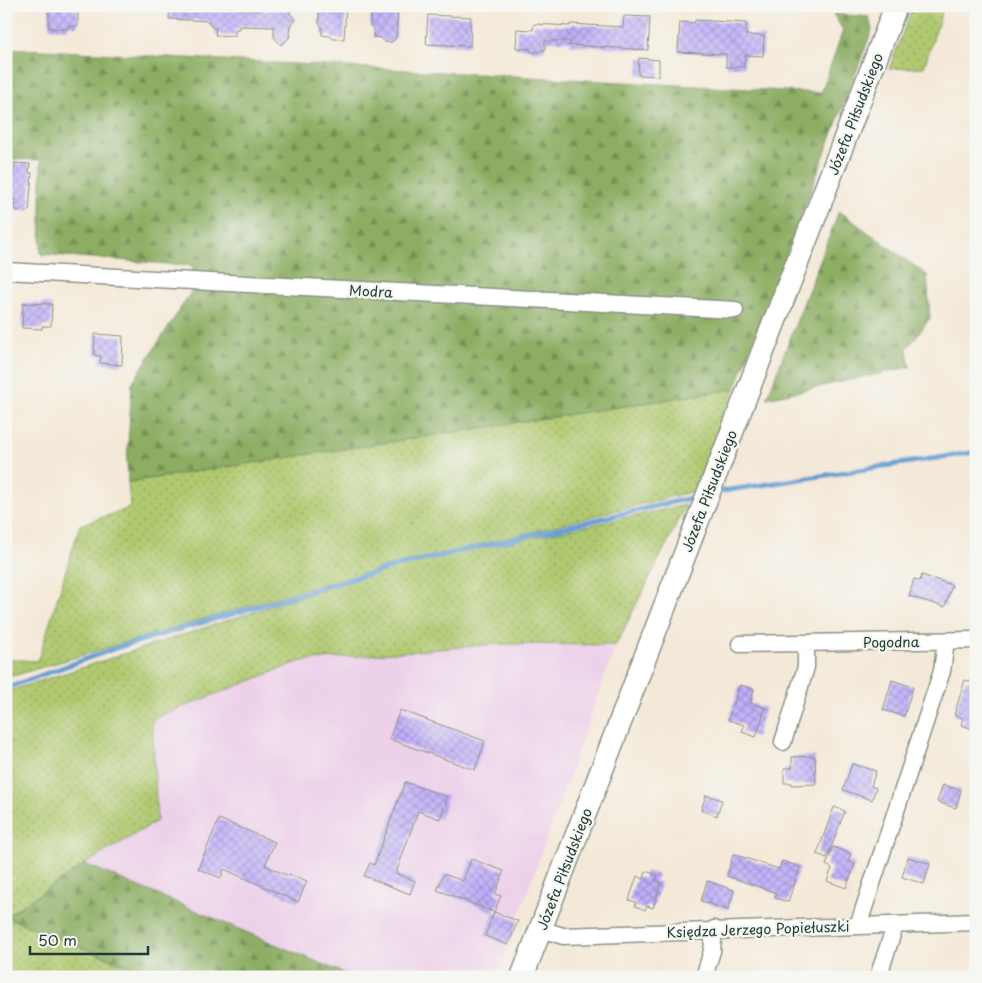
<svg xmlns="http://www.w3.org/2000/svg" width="982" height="983" font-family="'Playpen Sans',sans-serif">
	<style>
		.built { fill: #edd1e9 }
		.grass { fill: url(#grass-dots); stroke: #688352 }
		.forest { fill: url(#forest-firs); stroke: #56754b }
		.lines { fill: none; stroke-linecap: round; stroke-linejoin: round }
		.stream { stroke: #659ed4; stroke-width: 5 }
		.building { fill: url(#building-cross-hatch) }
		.minor-casing { stroke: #8a9386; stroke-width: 19 }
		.secondary-casing { stroke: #8a9386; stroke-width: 25 }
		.minor { stroke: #fff; stroke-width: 16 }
		.secondary { stroke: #fff; stroke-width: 22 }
		.labels { text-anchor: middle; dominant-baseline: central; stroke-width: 5; stroke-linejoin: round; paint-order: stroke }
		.street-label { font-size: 14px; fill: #1f3d34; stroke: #f6f6f2 }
	</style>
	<defs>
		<pattern id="grass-dots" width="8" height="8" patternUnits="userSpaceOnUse" patternTransform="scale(1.25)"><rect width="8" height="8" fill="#b0c96f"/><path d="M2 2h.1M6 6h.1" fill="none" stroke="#8fa45c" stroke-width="1.8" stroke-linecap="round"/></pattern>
		<pattern id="forest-firs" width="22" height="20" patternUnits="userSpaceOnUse" patternTransform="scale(1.25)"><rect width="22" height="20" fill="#8cad62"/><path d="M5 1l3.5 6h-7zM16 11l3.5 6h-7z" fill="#728e52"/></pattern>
		<pattern id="building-cross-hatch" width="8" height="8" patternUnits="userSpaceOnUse" patternTransform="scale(1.25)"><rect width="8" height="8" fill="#c0aefb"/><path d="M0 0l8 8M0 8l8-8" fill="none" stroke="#9b8fcc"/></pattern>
	</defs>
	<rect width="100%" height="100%" fill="#f6f6f2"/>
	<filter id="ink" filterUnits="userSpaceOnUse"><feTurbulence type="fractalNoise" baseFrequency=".02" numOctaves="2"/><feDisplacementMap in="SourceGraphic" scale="10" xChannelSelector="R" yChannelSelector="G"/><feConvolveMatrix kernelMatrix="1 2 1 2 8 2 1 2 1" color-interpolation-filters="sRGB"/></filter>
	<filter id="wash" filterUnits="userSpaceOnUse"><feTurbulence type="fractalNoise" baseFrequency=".0096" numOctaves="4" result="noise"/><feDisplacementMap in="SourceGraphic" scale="20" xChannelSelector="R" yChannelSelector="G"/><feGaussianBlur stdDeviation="1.12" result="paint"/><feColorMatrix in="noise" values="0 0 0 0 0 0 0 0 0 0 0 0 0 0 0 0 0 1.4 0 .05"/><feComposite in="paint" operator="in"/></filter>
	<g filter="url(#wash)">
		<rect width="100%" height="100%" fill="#f4e9d8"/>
		<path class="built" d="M495 644 616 645 497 977H353L85 864 157 821 152 719 301 661Z"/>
		<path class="grass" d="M913 6H944L924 67 889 69Z
			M735 389 694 491 311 587 6 678V659L38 661 80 525 130 508 128 482Z
			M686 505 616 645 495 644 301 661 152 719 157 821 85 864 6 916V692L396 566Z
			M6 917 156 977H6Z"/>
		<path class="forest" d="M833 14 869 17 872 30 735 389 128 482 127 460 132 383 191 292 193 266 41 254V160L6 159V48L821 93 843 30Z
			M839 211 927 275 930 318 907 349 910 367 767 398Z
			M85 864 353 977H156L6 917Z"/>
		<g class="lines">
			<path class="stream" d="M723 491 976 452
				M6 688 119 647 396 566 695 497"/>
		</g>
		<g id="blocks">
			<path class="building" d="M49 6H78V26H68V29L49 28Z
				M170 6H191V8L240 6 239 9 260 11 263 8 291 6 290 14 296 20 290 25 289 38 281 45 274 37V27L239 26V29H235V36L215 35 216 28H212V25H209V21L169 19Z
				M323 6 346 8 344 39H333L330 36 322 35V27L319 23V11H323Z
				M375 10H398L396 38 392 42H384L381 38 373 37 374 29 370 26 371 14H374Z
				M428 15 471 17 470 46 426 44Z
				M624 16 650 17 648 50 569 45 570 41H545V50H541L539 52H532L530 49 516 48 517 29 533 30 534 24 570 26V24L623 27Z
				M695 20 746 23V35L764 36 763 56 745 55 744 67H726V54L678 52 680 22 695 23Z
				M639 58 659 60V76L638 75Z
				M14 163 30 164 29 173H32L29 211 15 210 16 200 6 199V173H14Z
				M23 303 52 304 51 326H42V329L22 328Z
				M95 334 123 336 122 365 100 363 101 356 94 355Z
				M922 575 952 585 945 607 909 596 914 579 920 581Z
				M892 680 913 687 904 716 883 710Z
				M965 680 976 683V730L961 725 963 718 954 715Z
				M740 685 754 689 750 703 765 708 756 737 742 732 744 725 728 720Z
				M400 710 485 741 475 770 389 739Z
				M815 756 816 784 792 785V783H784V768H792V757Z
				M852 764 876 771 871 786 876 788 872 800 843 790Z
				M405 782 448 797 440 819 418 811 396 873 415 881 410 894 364 876 370 863 374 865Z
				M943 785 961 790 956 808 937 802Z
				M706 795 722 800 717 816 701 810Z
				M834 807 845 811 827 858 817 854Z
				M219 819 275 842 265 865 288 876 289 874 307 881 298 902 224 869 221 878 198 869Z
				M833 847 851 854 848 861 855 864 846 888 827 881 832 868 826 865Z
				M733 854 779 869 782 861 800 867 788 902 775 898 777 893 727 876Z
				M908 857 930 864 924 884 902 877Z
				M471 859 504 871 495 894 501 896 494 912 437 890 444 874 463 881Z
				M646 871 658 875 655 881 661 883 653 908 647 906 645 910 635 906 636 902 629 900 637 876 644 879Z
				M707 881 734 890 728 910 701 901Z
				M494 912 518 921 508 945 485 936Z"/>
		</g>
	</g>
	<g filter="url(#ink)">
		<use href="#blocks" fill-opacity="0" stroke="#8a9386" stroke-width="1"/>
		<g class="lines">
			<g class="minor-casing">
				<path id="minor" d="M6 271 735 310
					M740 644 976 640
					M783 742 806 667V643
					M858 926 942 671 946 641
					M541 929 563 936 976 922
					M704 977 712 951 714 929
					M878 977 895 926"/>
			</g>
			<g class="secondary-casing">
				<path id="secondary" d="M522 977 896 6"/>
			</g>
			<use href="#minor" class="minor"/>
			<use href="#secondary" class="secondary"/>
		</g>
	</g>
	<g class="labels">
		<g class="street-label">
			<text transform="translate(855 114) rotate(-69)">Józefa Piłsudskiego</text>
			<text transform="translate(371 291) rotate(3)">Modra</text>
			<text transform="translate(709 491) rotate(-69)">Józefa Piłsudskiego</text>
			<text transform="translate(891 642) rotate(-1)">Pogodna</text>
			<text transform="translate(564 869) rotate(-69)">Józefa Piłsudskiego</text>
			<text transform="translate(758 929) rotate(-2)">Księdza Jerzego Popiełuszki</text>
		</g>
	</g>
	<rect width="982" height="983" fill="none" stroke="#f6f6f2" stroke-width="25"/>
	<path d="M30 946v8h118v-8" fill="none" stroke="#1f3d34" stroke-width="2.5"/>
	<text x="38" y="946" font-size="15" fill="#1f3d34" stroke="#f6f6f2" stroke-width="4" paint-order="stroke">50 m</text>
</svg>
